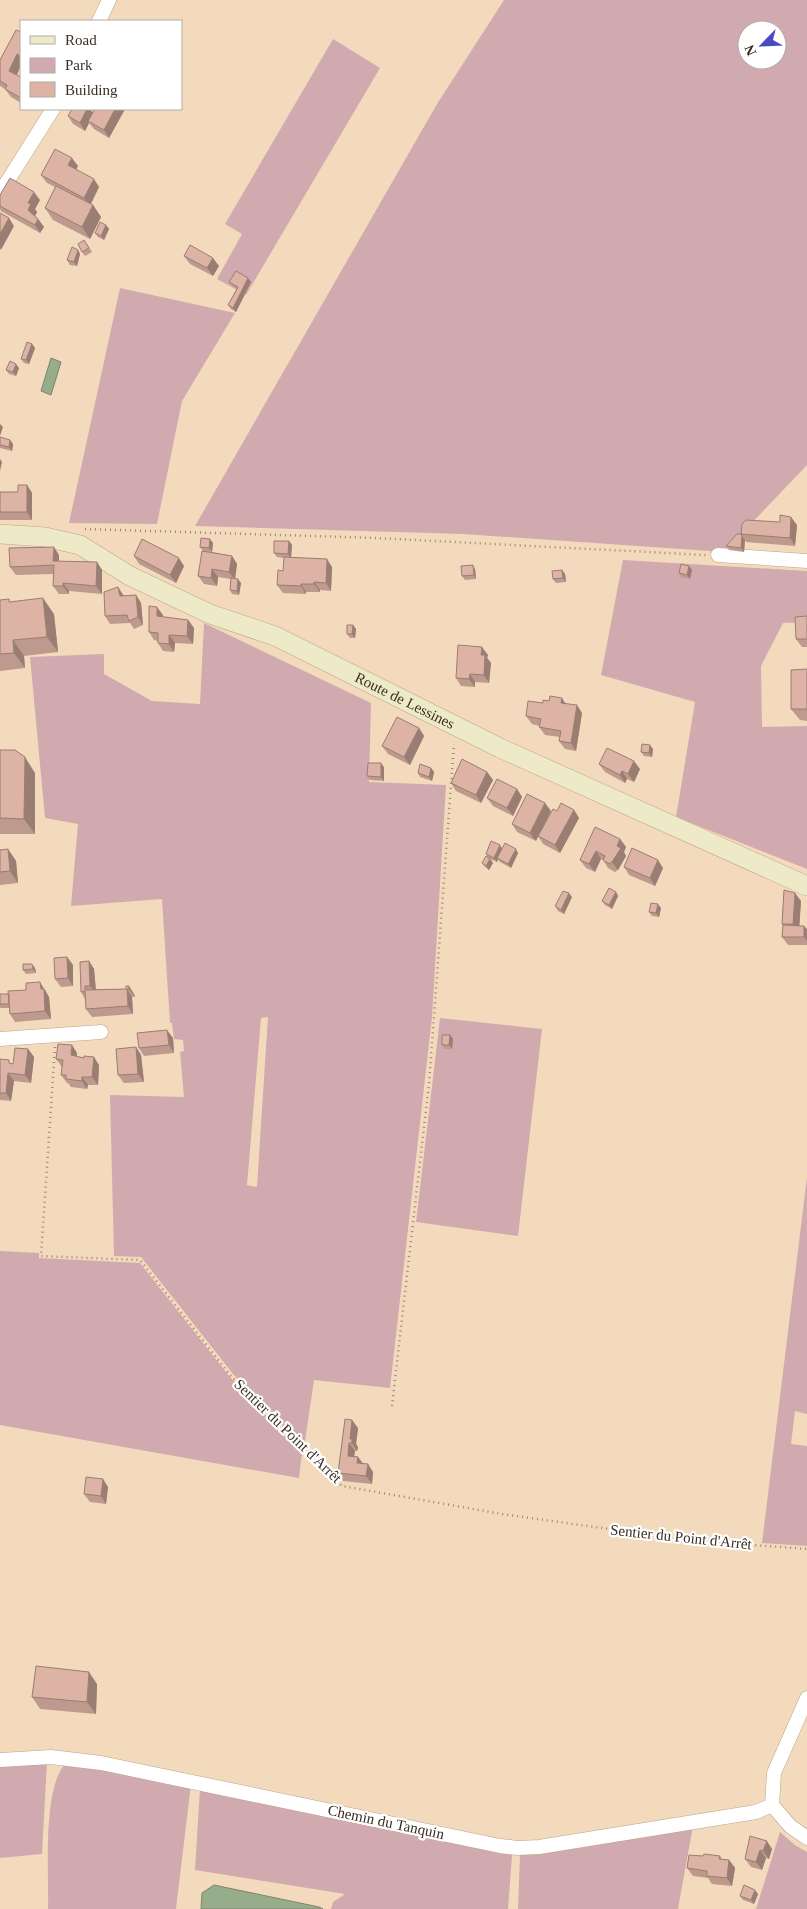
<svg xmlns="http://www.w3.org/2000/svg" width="807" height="1909" font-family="'Times New Roman',serif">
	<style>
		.green { fill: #d1aaaf; fill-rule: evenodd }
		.water { fill: #97ac8a; stroke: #7b866b }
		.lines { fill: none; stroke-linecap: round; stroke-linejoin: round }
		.minor-casing { stroke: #bda487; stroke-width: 15 }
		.secondary-casing { stroke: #bda487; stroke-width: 20 }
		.path { stroke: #988671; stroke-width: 2.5; stroke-dasharray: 1 4; stroke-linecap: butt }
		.minor { stroke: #fff; stroke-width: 14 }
		.secondary { stroke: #eeeac8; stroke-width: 19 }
		.wall { fill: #bd9a8d }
		.shaded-wall { fill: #9a7d73 }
		.building { fill: #dcb3a4; stroke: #9a7d73 }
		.labels { text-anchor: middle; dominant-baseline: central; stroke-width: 4.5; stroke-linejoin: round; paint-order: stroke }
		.street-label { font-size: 15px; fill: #392f23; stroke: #fff }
	</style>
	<rect width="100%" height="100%" fill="#f4dabc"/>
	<path class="green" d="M504 0H807V465L724 552 463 534 195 526 437 104ZM747 30H777V60H747Z
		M333 39 380 68 246 295 217 279 242 234 225 224Z
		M120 288 235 313 182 401 157 524 69 523Z
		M623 560 807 571V622L783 623 761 666 762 727 807 726V869L676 817 695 702 601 675Z
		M204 623 371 703 369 782 446 785 432 1017 390 1388 314 1380 304 1448 233 1374 141 1257 114 1256 110 1095 184 1097 180 1052 184 1051 183 1040 174 1039 172 1023H170L162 899 71 906 78 824 45 818 30 657 104 654V674L152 701 200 704ZM268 1017 257 1186 256 1187 247 1185 261 1018Z
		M440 1018 542 1029 518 1236 416 1222Z
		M807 1177V1414L795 1411 791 1444 807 1446V1546L762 1543Z
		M0 1251 39 1253V1258L140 1263 230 1377 302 1453 299 1478 0 1425Z
		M47 1761 42 1854 0 1858V1765Z
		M66 1763 191 1784 176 1909H48C49 1874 42 1787 66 1763Z
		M200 1789 512 1855 508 1909H331L333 1902 345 1894 195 1870Z
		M693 1826 678 1909H518L520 1855Z
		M780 1832 795 1845 807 1852V1909H756Z"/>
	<path class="water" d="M51 358 61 362 51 395 41 391Z
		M214 1885 319 1907 323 1909H201L202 1893Z"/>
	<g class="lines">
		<g class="minor-casing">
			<path id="minor" d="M99 21 109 0
				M0 193 53 109
				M718 555 807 561
				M0 1039 101 1032
				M807 1698 774 1773 772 1805 790 1826 807 1838
				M0 1760 51 1757 101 1763 500 1846 518 1848 539 1847 756 1812 772 1805"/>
		</g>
		<g class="secondary-casing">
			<g id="secondary">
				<path id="s1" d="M0 534 45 537 80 545 130 576 210 614 275 636 500 748 807 886"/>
			</g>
		</g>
		<path class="path" d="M85 529 377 538 706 555
			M55 1047 41 1256 140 1260 230 1375 308 1455 342 1486 502 1514 609 1529 700 1541 807 1549
			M392 1406 429 1084 454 744"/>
		<use href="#minor" class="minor"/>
		<use href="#secondary" class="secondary"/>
	</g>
	<path class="wall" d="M21 32V65L17 75 21 77V103L11 97 5 89 0 86V60Z
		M72 109H90L92 113 125 109 109 138 94 129 89 123 85 131 73 124 68 116Z
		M78 166 76 170 99 187 90 204 93 205 101 217 90 239 53 220 45 208 55 187 47 183 41 175Z
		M0 195 40 200 35 209 37 212 35 216 38 219 44 227 40 233 1 211 0 209Z
		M106 225 109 229 104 240 98 237 95 233Z
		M87 244 92 252 85 256 82 252Z
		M78 250 80 254 77 266 70 265 67 260Z
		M184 256 219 266 213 276 190 264Z
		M229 282H251L236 312 231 309 228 305 237 289 232 286Z
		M32 344 35 348 29 364 24 363 21 359Z
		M19 368 16 376 9 374 6 370Z
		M0 437 10 440 13 444 12 451 0 448Z
		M27 485 32 493V520H0V492H18Z
		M797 525 795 546 746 542 745 540 744 552 729 550 726 546 741 534Z
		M289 541 292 545 291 557 332 567 331 591 320 590V592H306V594L283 593 277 585 283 571 284 558 277 557 274 553Z
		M213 543 212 552 232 556 237 564 235 578 241 583 239 595 232 594 230 590 231 579 218 577 217 586 204 584 198 576 203 551 200 547Z
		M59 555V561L97 562 102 570V594L69 591V594H59L53 586V574L16 575 10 567Z
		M134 556 184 566 176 583 139 564Z
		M689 566 692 570 690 579 681 577 679 573Z
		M475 569 476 579 465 580 462 576Z
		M562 570 565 574 566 582 556 583 553 579Z
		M118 587 124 596 136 595 141 603 143 625 134 629 130 623 110 624 105 616Z
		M0 600 10 602 54 614 58 652 24 656 25 668 0 671Z
		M163 615V617L188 620 194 628 193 644 175 643 174 652 163 651 158 643V641L154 640 149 632Z
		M807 616V647H802L796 639Z
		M353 625 356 629 355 638H350L347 634Z
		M488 655 487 658 491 663 489 683 475 682V687L461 686 456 678Z
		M807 669V721L800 720 791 709Z
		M543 703 566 704 582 713 576 751 565 749 559 741 560 737 545 735 539 727 540 726 532 724 526 716Z
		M419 728 424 736 410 765 388 754 382 746Z
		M653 749 652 757 644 756 641 752Z
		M0 750 35 773V834H0Z
		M599 764 640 769 634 782 627 779 625 783 605 772Z
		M384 767V781L370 780 367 776Z
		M431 768 434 772 432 781 420 777 418 773Z
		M487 772 493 780 481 803 456 791 451 783Z
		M517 789 522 797 513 816 493 806 487 798Z
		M574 810 579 818 560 853 543 844 538 836 536 841 517 832 512 824 551 811 543 826 557 811Z
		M595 827 620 839 626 847 624 852 626 856 618 870 615 872 608 868 603 860 601 859 595 872 586 868 580 860Z
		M500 845 502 849 518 853 511 868 500 862 498 859 497 862 490 859 493 863 489 870 485 867 482 863 488 858 486 854Z
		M8 849 16 861 18 883 0 885V850Z
		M624 867 663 868 655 886 629 875Z
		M616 892 618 896 612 909 605 905 602 901Z
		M572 897 564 914 558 911 555 906Z
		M801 901 799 926H804L807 929V945H788L782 937 783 925 782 924Z
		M661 908 659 917 652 916 649 912Z
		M67 957 73 965V986L61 987 55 979Z
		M89 961 94 969 96 990 126 989 129 986 134 994 135 997H132L133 1014 92 1017 86 1009 85 999 81 992Z
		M35 968 36 973 26 974 23 970Z
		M26 990H46V992L49 997 51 1019 15 1022 10 1014 9 1008H0V994H9Z
		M450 1035 453 1039 452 1049H445L442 1045Z
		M173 1038 174 1053 144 1056 139 1048Z
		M136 1047 141 1055 144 1082 124 1083 118 1075Z
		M28 1049 34 1057 31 1083 14 1081 11 1101 0 1100V1059L13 1064Z
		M77 1053V1057L99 1065 98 1085H88L87 1089 71 1087 68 1083H67L61 1075 62 1067 56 1059Z
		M345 1419 358 1428 356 1444 358 1447 357 1451H355L354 1456 358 1457 363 1464 373 1472 372 1484 343 1481 338 1473Z
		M108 1487 106 1504 90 1502 84 1494Z
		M97 1684 96 1714 40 1709 32 1697Z
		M750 1836 772 1849 769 1859 766 1858 762 1870 751 1867 745 1859Z
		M703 1856H720L722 1859 729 1860 735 1868 732 1886 712 1884 708 1878 693 1876 687 1868Z
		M758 1894 754 1904 743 1900 740 1896Z"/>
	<path class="shaded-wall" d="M17 54 21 59V65L15 79 9 71Z
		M87 109H90L94 114 88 121 89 123 85 131 80 123Z
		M115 109H125L109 138 104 130Z
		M72 158 78 166 74 173 68 165Z
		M94 179 99 187 90 206 84 198Z
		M34 192 40 200 35 209 37 212 34 218 28 210V203Z
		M93 205 101 217 90 239 82 227Z
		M9 218 14 226 1 250 0 248V234Z
		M38 219 44 227 40 233 35 225Z
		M106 225 109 229 104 240 101 236Z
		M78 250 80 254 77 266 74 262Z
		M213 258 219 266 213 276 207 268Z
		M248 278 251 282 236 312 233 308Z
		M32 344 35 348 29 364 26 360Z
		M16 364 19 368 16 376 13 372Z
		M0 424 3 427 0 436Z
		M10 440 13 444 12 451 9 447Z
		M0 459 2 462 0 471Z
		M27 485 32 493V520L27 512Z
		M791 517 797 525 795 546 790 538Z
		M742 536 745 540 744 552 741 548Z
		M210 539 213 543 212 552 209 548Z
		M289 541 292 545 291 558 288 554Z
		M54 547 59 555V569L53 561Z
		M232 556 237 564 235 580 229 572Z
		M179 558 184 566 176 583 170 575Z
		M327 559 332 567 331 591 326 583Z
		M97 562 102 570V594L96 586Z
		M473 565 475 569 476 579 474 575Z
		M689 566 692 570 690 579 687 575Z
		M212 569 218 577 217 586 211 578Z
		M562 570 565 574 566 582 563 578Z
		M238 579 241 583 239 595 237 591Z
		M314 582 320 590V592L314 584Z
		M63 583 69 591V594L63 586Z
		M301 584 306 592V594L301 586Z
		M118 587 123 595 126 604 120 596Z
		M136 595 141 603 143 625 138 617Z
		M43 598 54 614 58 652 47 637Z
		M157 607 163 615V624L157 616Z
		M188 620 194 628 193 644 187 636Z
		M353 625 356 629 355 638 352 634Z
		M169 635 175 643 174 652 169 644Z
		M13 640 24 656 25 668 14 653Z
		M482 647 488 655 487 658 491 663 489 683 484 675 481 655Z
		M470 674 475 682V687L469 679Z
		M562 698 567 706 561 703Z
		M577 705 582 713 576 751 571 743Z
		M419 728 424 736 410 765 404 757Z
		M650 745 653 749 652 757 649 753Z
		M25 757 35 773V834L24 819Z
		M634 761 640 769 634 782 628 774Z
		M381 763 384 767V781L381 777Z
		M431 768 434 772 432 781 429 777Z
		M622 771 627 779 625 783 620 775Z
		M487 772 493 780 481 803 476 795Z
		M517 789 522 797 513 816 507 808Z
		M545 803 551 811 536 841 530 833Z
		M574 810 579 818 560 853 555 845Z
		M620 839 626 847 624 852 626 856 618 870 612 862 617 846Z
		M500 845 502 849 497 862 494 858Z
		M8 849 16 861 18 883 10 871Z
		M516 849 518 853 511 868 508 864Z
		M596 851 601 859 595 872 589 864Z
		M490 859 493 863 489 870 486 866Z
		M658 860 663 868 655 886 650 878Z
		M616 892 618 896 612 909 609 905Z
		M569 893 572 897 564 914 561 910Z
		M795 893 801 901 799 932 793 924Z
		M658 904 661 908 659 917 656 913Z
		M804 926 807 929V941L804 937Z
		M67 957 73 965V986L68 978Z
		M89 961 94 969 96 993 90 986Z
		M32 964 35 968 36 973 33 969Z
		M40 982 49 997 51 1019 45 1011 41 989Z
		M129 986 134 994 135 997 129 989Z
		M127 989 132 997 133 1014 128 1006Z
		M167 1030 173 1038 174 1053 169 1045Z
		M450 1035 453 1039 452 1049 449 1045Z
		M72 1045 77 1053 76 1063 71 1055Z
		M136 1047 141 1055 144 1082 138 1074Z
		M28 1049 34 1057 31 1083 25 1075Z
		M94 1057 99 1065 98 1085 92 1077Z
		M8 1073 14 1081 11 1101 6 1093Z
		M82 1077 88 1085 87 1089 82 1081Z
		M352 1420 358 1428 356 1444 358 1447 357 1451 352 1443 350 1439Z
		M349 1443 355 1451 353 1464 348 1456Z
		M358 1457 364 1465 357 1463Z
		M368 1464 373 1472 372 1484 366 1476Z
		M103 1479 108 1487 106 1504 101 1496Z
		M89 1672 97 1684 96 1714 87 1702Z
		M767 1841 772 1849 769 1859 763 1851Z
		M760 1850 766 1858 762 1870 756 1862Z
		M729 1860 735 1868 732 1886 727 1878Z
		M755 1890 758 1894 754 1904 751 1900Z"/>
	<path class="building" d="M16 30 21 32V56L17 54 9 71 21 77V98L5 89 7 85 0 81V60Z
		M72 109H87L80 123 68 116Z
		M95 109H115L104 130 88 121Z
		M55 149 72 158 68 165 94 179 84 198 41 175Z
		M10 178 34 192 28 203 31 204 28 210 38 219 35 225 0 206V195Z
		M56 186 93 205 82 227 45 208Z
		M0 213 9 218 0 234Z
		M100 222 106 225 101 236 95 233Z
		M84 240 89 248 82 252 78 244Z
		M190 245 213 258 207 268 184 256Z
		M72 247 78 250 74 262 67 260Z
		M236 271 248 278 233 308 228 305 238 287 229 282Z
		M27 342 32 344 26 360 21 359Z
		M10 361 16 364 13 372 6 370Z
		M0 437 10 440 9 447 0 445Z
		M18 485H27V512H0V492H18Z
		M780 515 791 517 790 538 741 534 742 524 746 520 780 522Z
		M737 534H742H741L742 536 741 548 726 546Z
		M201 538 210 539 209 548 200 547Z
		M142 539 179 558 170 575 134 556Z
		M274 541H289L288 554 274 553Z
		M54 547 53 561 97 562 96 586 63 583V586H53L54 565 10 567 9 548Z
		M202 551 232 556 229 572 212 569 211 578 198 576Z
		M284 557 327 559 326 583 314 582V584H301V586L277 585 278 570 283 571Z
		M681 564 689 566 687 575 679 573Z
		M473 565 474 575 462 576 461 566Z
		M562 570 563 578 553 579 552 571Z
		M231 578 238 579 237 591 230 590Z
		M118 587 120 596 136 595 138 617 129 621 127 615 105 616 104 592Z
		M43 598 47 637 13 640 14 653 0 654V600L9 599V602Z
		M149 606 157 607V616L188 620 187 636 169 635V644L158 643V633L149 632Z
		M807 616V639H796L795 617Z
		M347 625H353L352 634H347Z
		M458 645 482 647 481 655H485L484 675 470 674 469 679 456 678Z
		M807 669V709H791V670Z
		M550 696 562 698 561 703 577 705 571 743 559 741 561 731 539 727 541 719 526 716 528 701 543 703V700L549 701Z
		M397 717 419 728 404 757 382 746Z
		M642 744 650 745 649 753 641 752Z
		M607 748 634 761 628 774 622 771 620 775 599 764Z
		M0 750H15L25 757 24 819 0 818Z
		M462 759 487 772 476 795 451 783Z
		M368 763H381V777L367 776Z
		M420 764 431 768 429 777 418 773Z
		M497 779 517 789 507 808 487 798Z
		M527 794 545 803 530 833 512 824Z
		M561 803 574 810 555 845 538 836 553 809 557 811Z
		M595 827 620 839 617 846 621 848 612 862 609 864 603 860 605 856 596 851 589 864 580 860Z
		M491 841 500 845 494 858 486 854Z
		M505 843 516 849 508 864 497 858Z
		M632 848 658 860 650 878 624 867Z
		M8 849 10 871 0 872V850Z
		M486 856 490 859 486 866 482 863Z
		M609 888 616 892 609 905 602 901Z
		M784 890 795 893 793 924H782Z
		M563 891 569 893 561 910 555 906Z
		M651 903 658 904 656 913 649 912Z
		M783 925 804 926V937H782Z
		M67 957 68 978 55 979 54 958Z
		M89 961 90 986H85V990L126 989V986H129V989H127L128 1006 86 1009 85 991 81 992 80 962Z
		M23 964H32L33 969 23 970Z
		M40 982 41 989H44L45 1011 10 1014 8 991 26 990V983Z
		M0 994H9V1004H0Z
		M167 1030 169 1045 139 1048 137 1033Z
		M442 1035H450L449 1045H442Z
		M58 1044 72 1045 71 1055 84 1058V1056L94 1057 92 1077H82V1081L66 1079V1075H61L63 1060 56 1059Z
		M136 1047 138 1074 118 1075 116 1049Z
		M15 1048 28 1049 25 1075 8 1073 6 1093H0V1059L9 1060V1063L13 1064Z
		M345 1419 352 1420 350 1439H352V1443H349L348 1456 358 1457 357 1463 368 1464 366 1476 338 1473Z
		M86 1477 103 1479 101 1496 84 1494Z
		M36 1666 89 1672 87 1702 32 1697Z
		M750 1836 767 1841 763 1851 760 1850 756 1862 745 1859Z
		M704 1854 720 1856 719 1859 729 1860 727 1878 707 1876V1871L687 1868 689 1855 703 1856Z
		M744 1885 755 1890 751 1900 740 1896Z"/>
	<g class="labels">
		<g class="street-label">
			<text stroke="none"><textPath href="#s1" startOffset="442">Route de Lessines</textPath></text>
			<text transform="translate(288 1431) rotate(44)">Sentier du Point d'Arrêt</text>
			<text transform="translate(681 1537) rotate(6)">Sentier du Point d'Arrêt</text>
			<text transform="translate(386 1822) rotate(12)">Chemin du Tanquin</text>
		</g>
	</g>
	<rect x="20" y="20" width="162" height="90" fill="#ffffff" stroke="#b0aca7"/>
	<rect x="30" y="36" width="25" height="8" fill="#eeeac8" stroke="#b0aca7"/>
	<text x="65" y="45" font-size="15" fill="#392f23">Road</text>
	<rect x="30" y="58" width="25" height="15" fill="#d1aaaf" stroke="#b0aca7"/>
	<text x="65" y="70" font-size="15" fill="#392f23">Park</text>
	<rect x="30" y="82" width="25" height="15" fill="#dcb3a4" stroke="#b0aca7"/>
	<text x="65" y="95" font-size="15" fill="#392f23">Building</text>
	<g transform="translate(762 45) rotate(246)"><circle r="24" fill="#ffffff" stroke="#b0aca7"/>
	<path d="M0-4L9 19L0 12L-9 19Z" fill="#494ac0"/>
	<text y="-8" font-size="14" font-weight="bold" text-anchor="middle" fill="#392f23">N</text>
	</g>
</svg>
